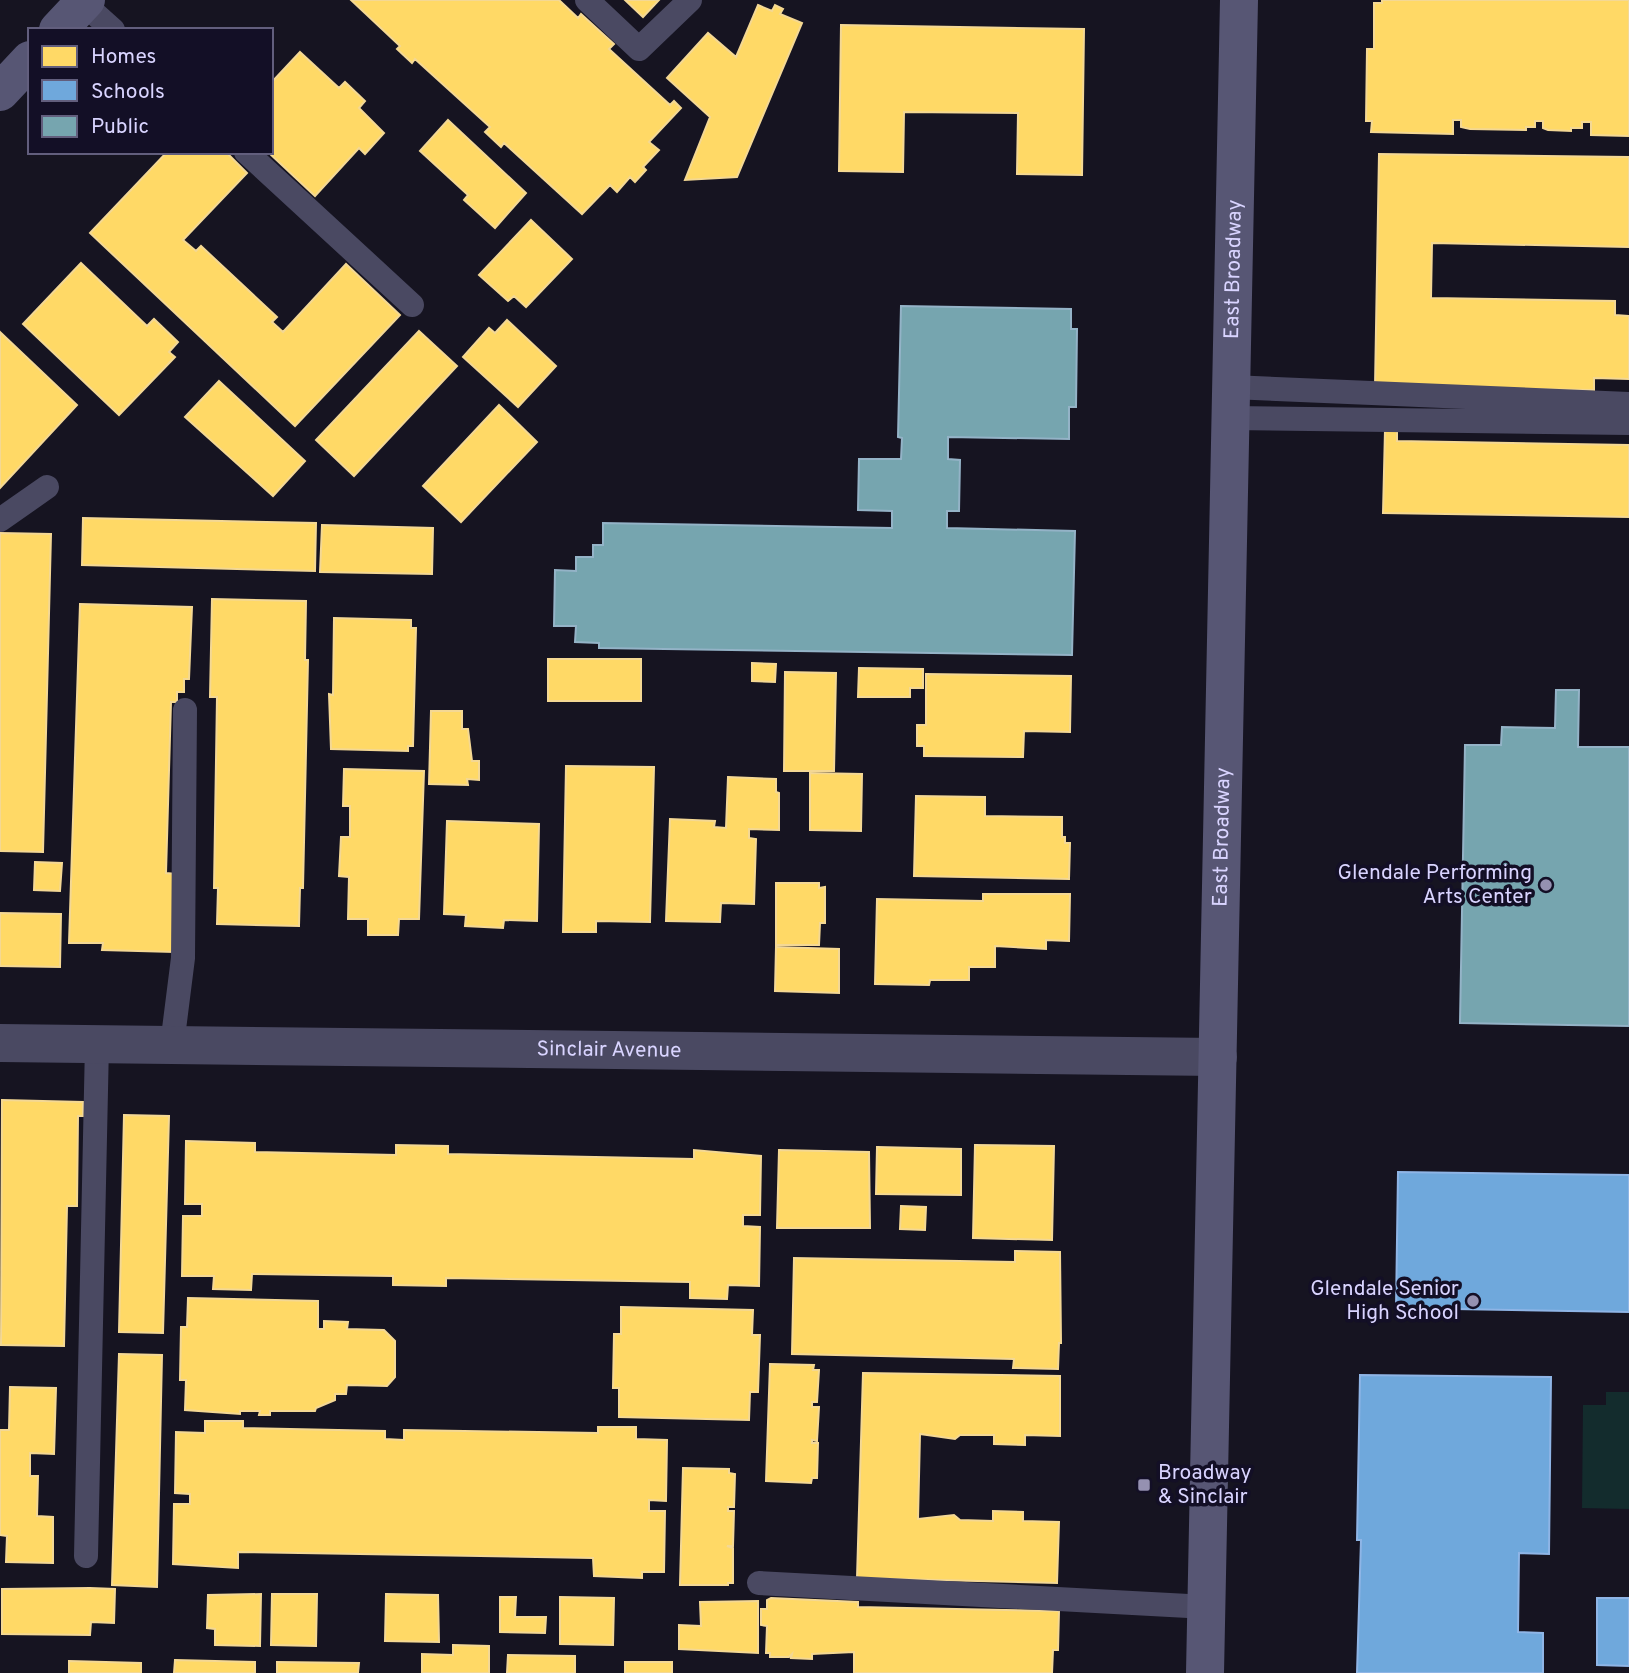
<svg xmlns="http://www.w3.org/2000/svg" width="1629" height="1673" font-family="Overpass,sans-serif">
	<style>
		.green { fill: #132c2d }
		.homes { fill: #ffd966; stroke: #f4d894; stroke-width: 2 }
		.schools { fill: #6fa8dc; stroke: #8fb5e6; stroke-width: 2 }
		.public { fill: #76a5af; stroke: #94b3c7; stroke-width: 2 }
		.lines { fill: none; stroke-linecap: round; stroke-linejoin: round }
		.lane { stroke: #4a4962; stroke-width: 24 }
		.street { stroke: #4a4962; stroke-width: 38 }
		.secondary { stroke: #575674; stroke-width: 38 }
		.poi-dot { fill: #9591b1; stroke: #130f26; stroke-width: 2.5 }
		.labels { text-anchor: middle; dominant-baseline: central; stroke-width: 7; stroke-linejoin: round; paint-order: stroke }
		.street-label { font-size: 21px; fill: #d9d4ff; stroke: #130f26 }
		.poi-label { font-size: 21px; fill: #d9d4ff; stroke: #130f26; text-anchor: end }
	</style>
	<rect width="100%" height="100%" fill="#161421"/>
	<path class="green" d="M1606 1392H1629V1509L1582 1508 1583 1405H1606Z"/>
	<path class="homes" d="M351 0H559L578 18 581 14 614 44 609 49 670 105 674 101 681 108 649 142 659 150 643 167 646 170 635 182 630 177 617 192 610 185 582 214 504 143 501 147 485 132 490 127 415 59 412 63 397 49 400 46Z
		M625 0H659L643 17Z
		M1382 0H1629V136L1591 135V122H1582V128H1571V131L1548 130 1543 128V121H1535V127H1526V130L1470 129 1461 127V120H1453V134L1371 132 1372 121H1366L1367 49H1374V3H1382Z
		M758 5 772 11 775 5 783 9 780 14 802 23 737 177 685 180 710 117 667 78 708 33 736 57Z
		M841 25 1084 29 1082 175 1017 174 1018 113 904 112 903 172 839 171Z
		M300 52 339 88 345 82 365 101 359 108 384 133 365 154 359 148 315 196 268 152H271V83Z
		M448 120 526 193 495 228 464 200 468 195 420 151Z
		M167 152H226L247 173 183 240 196 251 201 246 277 317 272 322 283 332 346 264 400 315 295 426 90 233Z
		M1379 154 1629 157V247L1432 243 1431 298 1615 301V315L1629 316V379L1594 378V390L1375 387Z
		M531 220 572 259 526 307 514 296 508 301 479 275Z
		M81 263 147 326 154 319 178 342 169 352 175 357 119 415 23 324Z
		M507 320 556 366 518 407 463 357 489 328 495 333Z
		M419 331 457 366 354 476 316 440Z
		M0 332 77 405 0 488Z
		M219 381 305 461 273 496 185 417Z
		M499 405 537 442 461 522 423 486Z
		M1385 430H1397V441L1629 445V517L1383 513Z
		M83 518 316 523 315 571 82 565Z
		M322 525 433 528 432 574 320 572Z
		M0 533 51 534 43 852 0 851Z
		M212 599 306 601 305 660H308L303 888H300L299 926 217 924 218 888H214L217 697H210Z
		M80 604 192 607 189 679H184V692H177V702H171L166 873 176 874 174 952 102 950 103 943H69Z
		M334 618 411 620V628H416L413 746H408V751L331 749 329 694 333 695Z
		M548 659H641V701H548Z
		M752 663 776 664 775 682 752 681Z
		M859 668 923 669V688H910V697H858Z
		M785 672 836 673 834 771H784Z
		M926 674 1071 676 1070 732 1024 731 1023 757 924 756V746H917V725H926Z
		M431 711H462V729H468L472 761H479V780L467 779 468 785 429 784Z
		M566 766 654 767 650 922 596 921V932H563Z
		M344 769 424 771 419 919H399L398 935H368V919H348L349 877 339 876 341 837H350V806H343Z
		M810 773 862 774 861 831 810 830Z
		M728 777 776 779V792L779 793V830L749 829V838L756 839 754 904 721 903 720 922 666 921 670 819 715 821 714 827 726 828Z
		M916 796 985 797V816L1062 817V837H1065V843H1070L1069 879 914 876Z
		M447 821 539 824 537 921 504 920 503 928 465 926 466 915 444 914Z
		M35 862 62 863 60 891 34 890Z
		M776 883H819V888L825 887V923H820L819 945H776Z
		M983 894H1070L1069 941 1046 940V949L995 946V967H969V980H930L929 985 875 984 877 899 983 901Z
		M0 913 61 914 60 967 0 966Z
		M776 947 839 949V993L775 991Z
		M2 1100 83 1102V1116H78L77 1206H67L64 1346 1 1345Z
		M124 1115 169 1116 163 1333 119 1332Z
		M186 1141 255 1143V1152L396 1155V1145L448 1146V1154L694 1159V1150L761 1156 760 1215H743V1226L760 1227 759 1286 728 1285 727 1299 690 1298V1282L446 1278V1286L393 1285V1276L252 1274 251 1290 213 1289 214 1276H182L183 1216H202V1204H185Z
		M975 1145 1054 1146 1052 1240 973 1238Z
		M877 1147 961 1149V1195L876 1194Z
		M779 1150 869 1152 870 1228H777Z
		M901 1206 926 1207 925 1230 900 1229Z
		M1015 1251 1060 1252 1061 1343H1059L1058 1369 1013 1368 1014 1359 792 1354 794 1258 1015 1262Z
		M188 1298 318 1301V1329H324V1321L348 1322 347 1329 384 1330 395 1341V1377L387 1386 347 1385 346 1394H335V1400L316 1408 315 1411H270V1415H259L260 1411H240V1414L185 1410 186 1380H180L181 1327H187Z
		M621 1307 753 1310 752 1335H760L758 1392H750L749 1420 619 1417V1388H613L614 1334H621Z
		M119 1354 162 1355 157 1587 112 1585Z
		M770 1364 814 1365 813 1370H819L817 1402H812V1407H819L817 1441 812 1440V1443H818L817 1478H812L811 1483 766 1481Z
		M863 1373 1060 1376V1436L1025 1435V1445L994 1444V1435H960L955 1439 920 1434 918 1519 954 1515 960 1520 993 1521V1511L1023 1512V1521L1059 1522 1057 1583 857 1578Z
		M10 1387 56 1388 54 1454 30 1453V1476H38L37 1516 53 1517V1563L6 1562 7 1536 0 1535V1430H9Z
		M205 1421H243V1428L385 1431V1439L404 1440V1430L598 1433V1427H636V1439L667 1440 666 1501 649 1500V1511H665L664 1572H642V1578L594 1576 593 1558 238 1552V1568L173 1564 174 1504H190V1494L175 1493 176 1432 205 1433Z
		M683 1468 729 1469V1473L735 1474 734 1507H728V1511H734L733 1546H727L733 1548V1583H728V1585H680Z
		M90 1588 115 1589 114 1623 91 1622 90 1635 2 1634V1589Z
		M261 1594 260 1646 215 1645V1629L207 1628 208 1595Z
		M272 1594H317L316 1646 271 1645Z
		M386 1594 438 1595 439 1642 385 1641Z
		M500 1597H516L515 1617H546L545 1633 500 1632Z
		M560 1597 614 1598 613 1645 560 1644Z
		M771 1598 858 1602V1607L1059 1611 1058 1650H1053L1052 1673H854V1652L812 1654V1659L791 1658 792 1654 789 1657H770V1653H766L767 1626 761 1625V1609H767V1600Z
		M758 1601V1653L679 1649V1625L701 1626 700 1602Z
		M453 1645 489 1646V1673H422V1654L453 1655Z
		M508 1655 575 1656V1673H507Z
		M175 1660 255 1662V1673H174Z
		M69 1661 141 1663V1673H69Z
		M277 1662 359 1663 358 1673H277Z
		M625 1662H672V1673H625Z"/>
	<path class="schools" d="M1398 1172 1629 1175V1312L1396 1308Z
		M1360 1375 1551 1377 1549 1554 1519 1553 1518 1632 1543 1633V1673H1357L1361 1540H1357Z
		M1597 1598H1629V1666L1597 1665Z"/>
	<path class="public" d="M901 306 1071 309V329H1077L1076 407H1069V439L948 437V459L960 460 959 511H947V528L1075 531 1072 655 599 648V643L575 642 576 626H554L555 570 576 571V557H593V545H603V523L892 528V511L858 510 859 459H901L902 438 898 437Z
		M1556 690H1579L1578 747H1629V1026L1460 1023 1465 745H1501L1502 727 1555 728Z"/>
	<g class="lines">
		<path class="lane" d="M587 0 639 49 690 0
			M83 3 113 30
			M246 152 412 305
			M1231 387 1629 404
			M1230 418 1629 423
			M0 520 47 487
			M172 1045 183 958 185 710
			M86 1556 97 1044
			M759 1583 1207 1607"/>
		<path class="street" id="s1" d="M0 1043 1218 1057"/>
		<g class="secondary">
			<path d="M58 30 86 0"/>
			<path d="M0 92 30 60"/>
			<path id="s2" d="M1205 1673 1239 0"/>
		</g>
	</g>
	<g class="poi-dot">
		<circle cx="1546" cy="885" r="7"/>
		<circle cx="1473" cy="1301" r="7"/>
		<rect x="1137" y="1478" width="14" height="14" rx="3.5"/>
	</g>
	<g class="labels">
		<g class="street-label">
			<text stroke="none"><textPath href="#s2" startOffset="1404">East Broadway</textPath></text>
			<text stroke="none"><textPath href="#s2" startOffset="836">East Broadway</textPath></text>
			<text stroke="none"><textPath href="#s1" startOffset="609">Sinclair Avenue</textPath></text>
		</g>
		<g class="poi-label">
			<text x="1532" y="873">Glendale Performing<tspan x="1532" dy="24">Arts Center</tspan></text>
			<text x="1459" y="1289">Glendale Senior<tspan x="1459" dy="24">High School</tspan></text>
			<text x="1158" y="1473" text-anchor="start">Broadway<tspan x="1158" dy="24">&amp; Sinclair</tspan></text>
		</g>
	</g>
	<rect x="28" y="28" width="245" height="126" fill="#130f26" stroke="#625e7d" stroke-width="2"/>
	<rect x="42" y="46" width="35" height="21" fill="#ffd966" stroke="#625e7d" stroke-width="2"/>
	<text x="91" y="63" font-size="21" fill="#d9d4ff">Homes</text>
	<rect x="42" y="80" width="35" height="21" fill="#6fa8dc" stroke="#625e7d" stroke-width="2"/>
	<text x="91" y="98" font-size="21" fill="#d9d4ff">Schools</text>
	<rect x="42" y="116" width="35" height="21" fill="#76a5af" stroke="#625e7d" stroke-width="2"/>
	<text x="91" y="133" font-size="21" fill="#d9d4ff">Public</text>
</svg>
